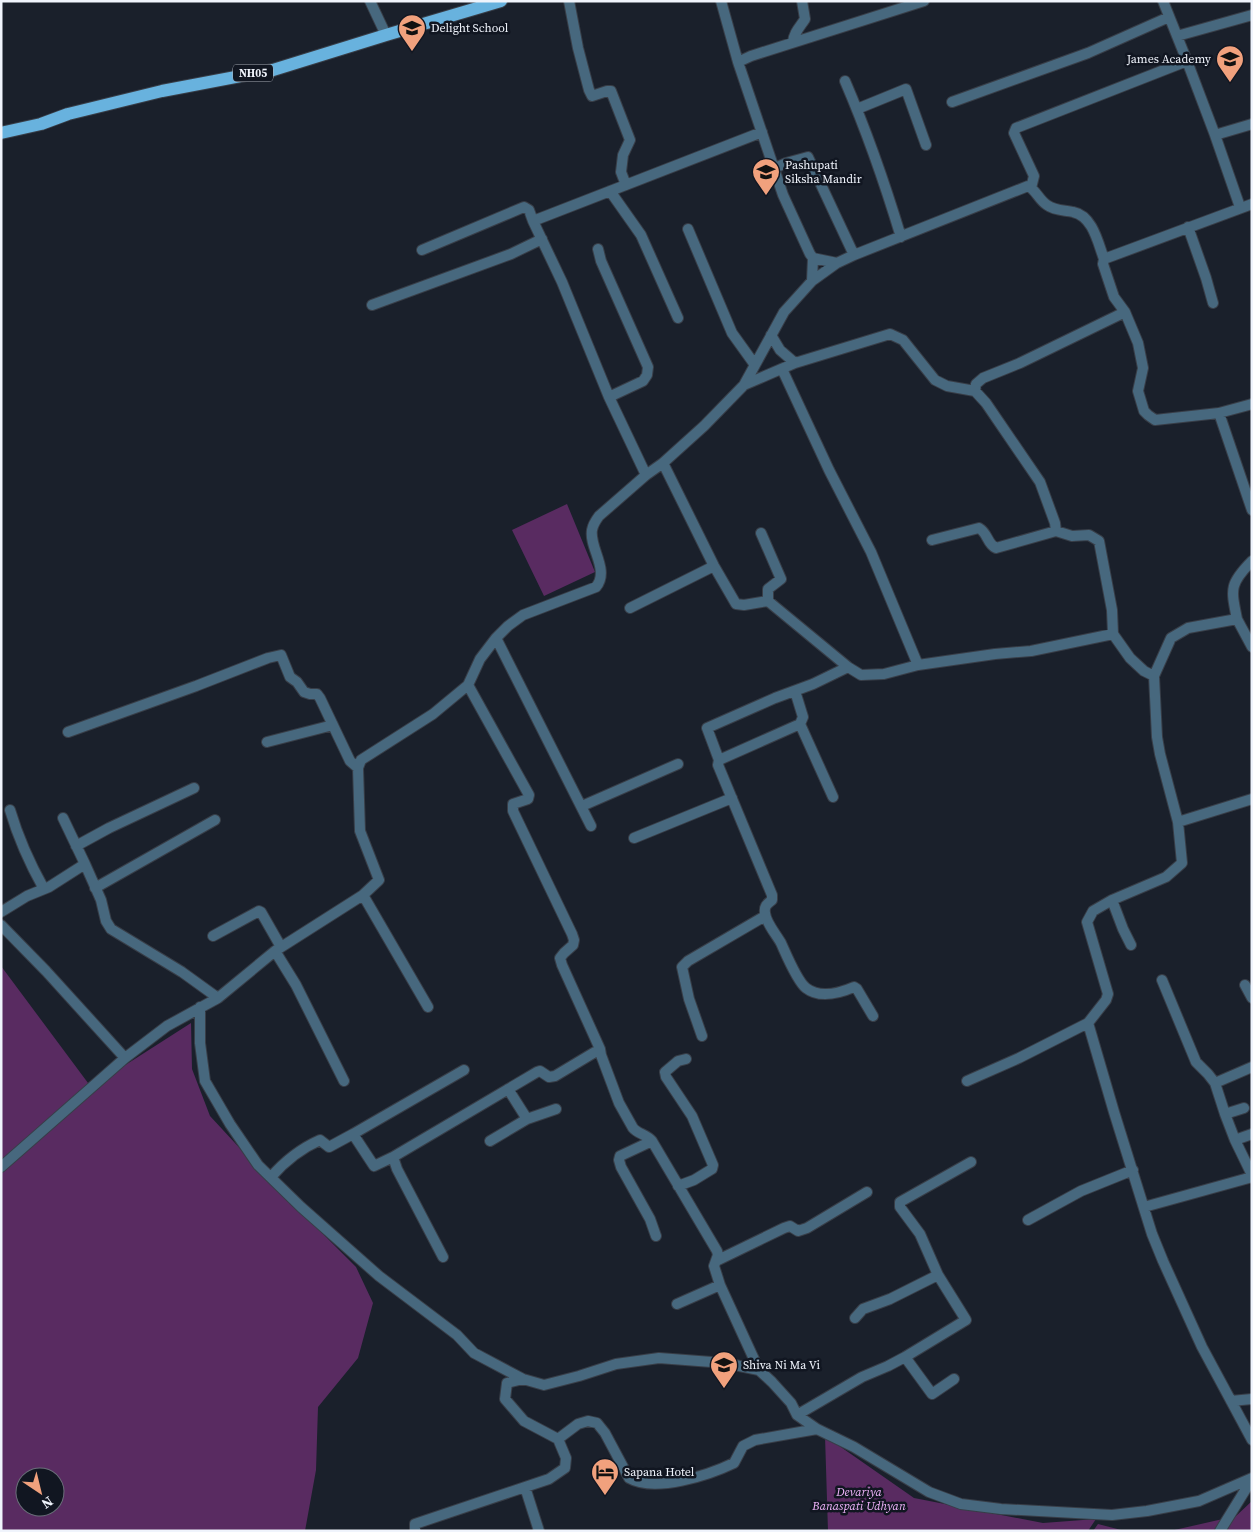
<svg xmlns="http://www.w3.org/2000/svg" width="1253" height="1532" font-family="'Source Serif 4',serif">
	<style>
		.green { fill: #592b61; fill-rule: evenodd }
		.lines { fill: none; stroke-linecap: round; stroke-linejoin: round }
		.minor-casing { stroke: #383e48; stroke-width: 12 }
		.major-casing { stroke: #383e48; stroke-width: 14 }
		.minor { stroke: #47687e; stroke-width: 10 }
		.major { stroke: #68b2de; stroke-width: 12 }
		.labels { text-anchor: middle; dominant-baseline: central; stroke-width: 5; stroke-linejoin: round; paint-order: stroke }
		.shield { fill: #111621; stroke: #adb1ba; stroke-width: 1 }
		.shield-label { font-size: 11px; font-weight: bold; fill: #f0f4fc }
		.poi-label { font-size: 12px; fill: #f0f4fc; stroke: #111621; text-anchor: start }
		.park-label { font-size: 12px; font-style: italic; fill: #f0b4fb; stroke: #111621 }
	</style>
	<rect width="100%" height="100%" fill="#1a202b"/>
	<path class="green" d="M567 504 595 572 544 596 512 530Z
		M1 966 91 1087 191 1023 192 1069 210 1116 271 1182 356 1267 373 1303 358 1358 318 1407 316 1470 305 1531H1ZM25 1477H55V1507H25Z
		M825 1436 914 1498 1043 1523 1096 1519 1088 1531H828Z
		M1252 1501V1531H1170L1236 1516Z
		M1098 1524 1125 1531H1093Z"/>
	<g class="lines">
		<g class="minor-casing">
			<path id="minor" d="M370 1 386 35
				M569 1 578 48 589 90 592 96 607 91H611L630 140 623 155 621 172 626 185
				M721 1 738 62 783 195 810 254 813 258 837 263 854 255 1028 186C1036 190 1039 200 1047 205 1055 211 1065 210 1073 212 1093 216 1098 243 1104 259
				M1163 1 1187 61 1215 135
				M1177 36 1252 15
				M793 42C794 32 800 27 805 19L802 1
				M738 62 751 56 924 1
				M845 81C867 132 885 184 901 237
				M952 102 1088 53 1169 17
				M857 109 906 89 926 145
				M775 168 786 163 808 157 854 255
				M1031 188 1034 176 1014 133 1016 128 1187 61
				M610 191 641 235 678 318
				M1252 204 1104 259 1103 264 1114 297 1125 312 1138 343 1143 368 1138 391 1144 411 1148 415 1155 420 1219 413 1252 404
				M1240 207 1215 135 1252 124
				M1188 227 1206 278 1213 303
				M688 229 732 333 755 365
				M598 249 601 261 648 367 647 375 643 381 609 397
				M422 250 524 207 529 210 533 221
				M812 281 813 258
				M372 305 511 254 542 239
				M771 335 780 350 795 363
				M782 369 829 470 871 552 918 665
				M744 385 795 363 890 334 903 340 935 380 947 386 975 391 986 403 1040 482 1055 523 1056 531 1072 536 1089 535 1099 541 1112 610 1113 634 1130 658 1144 671 1154 676 1157 737 1160 754 1178 822 1182 863 1166 877 1112 900 1093 911 1087 922 1108 994 1106 1000 1088 1023 1114 1112 1152 1234 1163 1261 1202 1347 1252 1440
				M975 391 976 384 983 378 1020 363 1125 312
				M1219 413 1252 510
				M663 463 704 426 744 385 784 312 812 281 837 263
				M646 475 609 397 562 282 533 221 762 132
				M761 533 781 579 768 589V601
				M932 540 979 528C988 533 987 544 996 548L1056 531
				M630 608 714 566
				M1237 619C1231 589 1229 584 1252 561
				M496 638 591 826
				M848 667 813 684 775 698 707 728 719 760 718 765 772 895V900C767 904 764 906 765 913 766 923 776 934 781 943 786 954 797 981 806 988 820 999 840 993 854 987L857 989 873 1016
				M1154 676 1171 638 1188 628 1237 619 1252 647
				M468 685 529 795 528 799 513 804V811L572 934 574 940 573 945 564 953 560 958 562 965 600 1049 601 1055 619 1103 633 1128C638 1134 646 1134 652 1141L717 1251 718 1255 714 1266 720 1285 759 1370
				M800 724 833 797
				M68 732 196 686 268 658 281 655 290 677 297 682 304 692 310 694H317L320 698 350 761 358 768
				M267 742 333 725
				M719 760 800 724 803 717 795 691
				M582 806 678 764
				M10 810C18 837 30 864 44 889
				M1178 822 1252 799
				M634 838 732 798
				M76 846 109 828 194 788
				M85 864 101 900 106 921 111 929 182 972 218 998
				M95 888 215 820
				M363 895 428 1007
				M1112 900 1123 929 1131 945
				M1 912 27 896 49 887 85 864 63 818
				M1 925 46 971 125 1058
				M213 936 259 911 261 912 281 947
				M275 951 296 985 344 1081
				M1162 980 1196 1062 1208 1074 1215 1083 1225 1114
				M1245 985 1252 998
				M200 1007V1043L205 1081 230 1124 258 1165 301 1207 379 1276 457 1335 474 1353 523 1379 544 1385 579 1376 616 1364 659 1358 725 1363 759 1370 772 1382 791 1403 797 1415 817 1429 854 1447 929 1492 961 1504 1001 1509 1112 1515 1147 1511 1199 1501 1252 1478
				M702 1036 689 999 682 967 688 961 765 916
				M967 1081 1019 1058 1088 1023
				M1215 1083 1252 1067
				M508 1089 527 1119
				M353 1134 464 1070
				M1252 1134 1235 1140 1252 1175
				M1235 1140 1225 1114 1244 1108
				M490 1141 527 1119 556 1109
				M652 1141 620 1156 619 1160 621 1167 650 1219 656 1236
				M393 1157 537 1072 540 1071 549 1077 555 1076 600 1049
				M1 1167 125 1058 167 1026 218 998 275 951 363 895 379 880 360 831 358 768 361 760 433 714 468 685 480 659 496 638 508 626 523 615 596 587C610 570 589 548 592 530 593 524 596 520 599 516L646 475 663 463 714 566 736 604 744 605 768 601 848 667 861 675 884 674 918 665 995 654 1031 651 1113 634
				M271 1177C284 1162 302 1148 320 1140L329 1147 353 1134 374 1166 393 1157 397 1169 443 1257
				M678 1186 694 1180 712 1169 713 1165 692 1116 666 1077 665 1072 678 1061 686 1059
				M1144 1207 1252 1177
				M1028 1220 1081 1191 1133 1170
				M716 1261 784 1228 790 1226 798 1231 807 1228 867 1192
				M677 1304 720 1285
				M855 1318 863 1309 890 1299 938 1275
				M905 1357 932 1394 954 1379
				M1231 1401 1252 1399
				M797 1415 862 1377 888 1366 905 1357 966 1320 938 1275 920 1234 900 1207V1202L971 1162
				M558 1439 578 1424 588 1421 597 1423 605 1433 629 1478C655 1493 709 1475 734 1463L743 1446 755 1440 817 1429
				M525 1487 539 1531
				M415 1531V1524L549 1479 565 1468 566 1458 558 1439 524 1421 505 1399 507 1383 523 1379
				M1220 1531 1252 1479"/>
		</g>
		<g class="major-casing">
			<path id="major" d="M1 133 41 124 68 114 162 91 273 70 386 35 501 1"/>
		</g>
		<use href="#minor" class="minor"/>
		<use href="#major" class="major"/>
	</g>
	<defs>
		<g id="school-pin" transform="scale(1.4375)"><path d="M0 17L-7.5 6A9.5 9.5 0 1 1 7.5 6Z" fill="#f1a17d" stroke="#111621"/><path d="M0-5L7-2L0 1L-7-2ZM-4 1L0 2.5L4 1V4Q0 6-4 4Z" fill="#111"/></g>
		<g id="hotel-pin" transform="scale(1.4375)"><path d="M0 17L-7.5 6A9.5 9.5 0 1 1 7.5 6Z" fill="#f1a17d" stroke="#111621"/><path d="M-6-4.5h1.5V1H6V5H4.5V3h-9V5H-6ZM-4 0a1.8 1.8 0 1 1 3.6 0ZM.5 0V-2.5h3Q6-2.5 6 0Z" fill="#111"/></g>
	</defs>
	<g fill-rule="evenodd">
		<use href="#school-pin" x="412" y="28"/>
		<use href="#school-pin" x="1230" y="59"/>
		<use href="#school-pin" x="766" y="172"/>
		<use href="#school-pin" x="724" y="1365"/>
		<use href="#hotel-pin" x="605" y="1472"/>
	</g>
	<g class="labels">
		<rect class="shield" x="233" y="64.5" width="40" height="17" rx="4"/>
		<g class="shield-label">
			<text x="253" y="73">NH05</text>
		</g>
		<g class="poi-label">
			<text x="431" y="28">Delight School</text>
			<text x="1211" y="59" text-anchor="end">James Academy</text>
			<text x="785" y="165">Pashupati<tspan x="785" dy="14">Siksha Mandir</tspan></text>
			<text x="743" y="1365">Shiva Ni Ma Vi</text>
			<text x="624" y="1472">Sapana Hotel</text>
		</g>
		<g class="park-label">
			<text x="859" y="1492">Devariya<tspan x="859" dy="14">Banaspati Udhyan</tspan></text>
		</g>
	</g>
	<rect width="1253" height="1532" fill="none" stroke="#f0f4fc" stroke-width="5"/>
	<g transform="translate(40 1492) rotate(145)"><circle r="24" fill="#111621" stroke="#6a6f79"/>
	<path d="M0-4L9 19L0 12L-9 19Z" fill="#f1a17d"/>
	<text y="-8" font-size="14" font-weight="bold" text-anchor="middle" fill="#f0f4fc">N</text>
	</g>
</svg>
